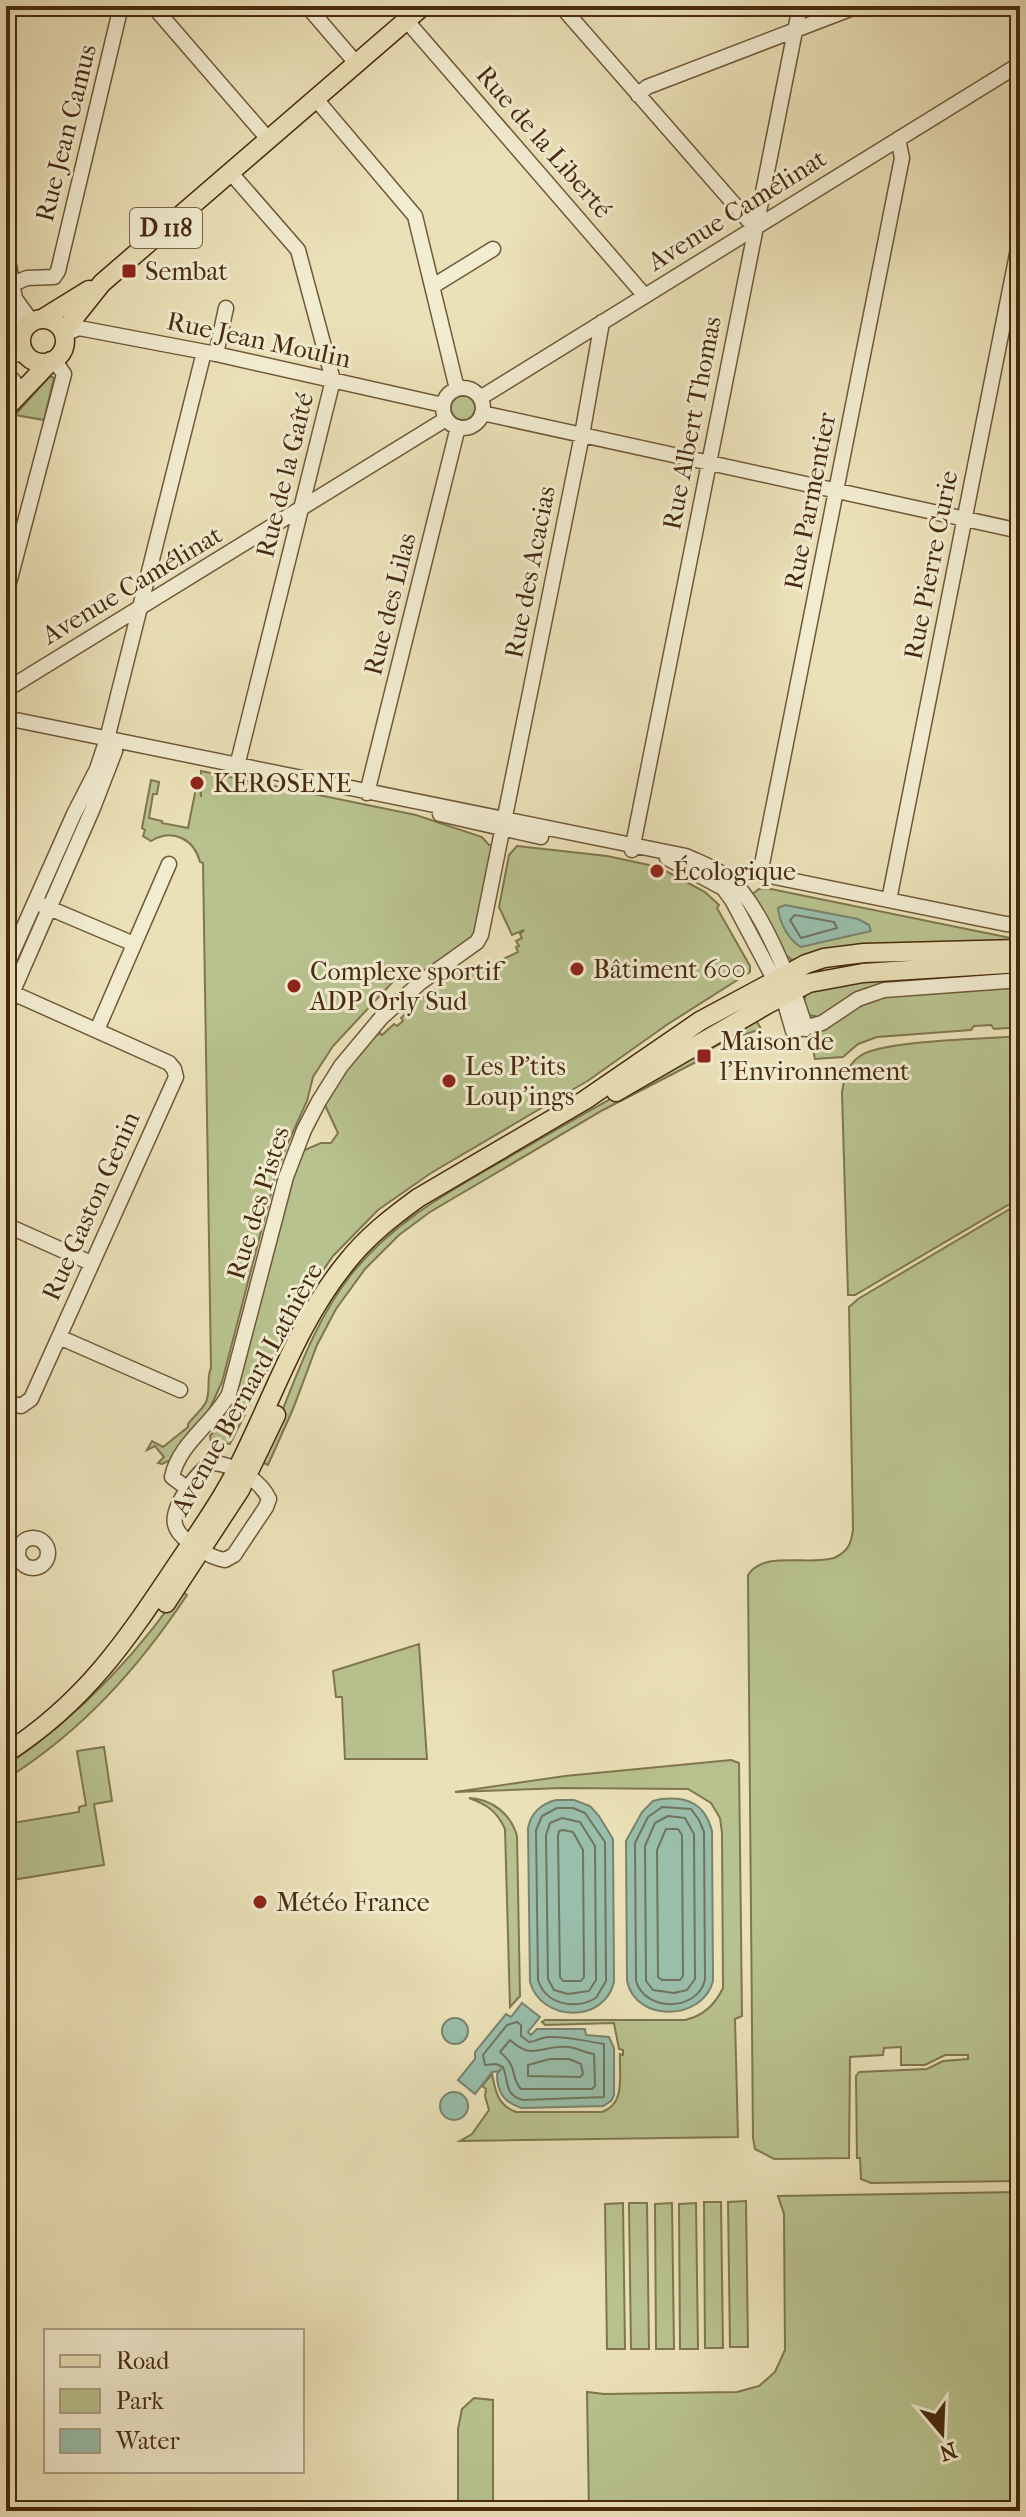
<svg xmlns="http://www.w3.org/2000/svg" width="1026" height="2517" font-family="'IM FELL French Canon',serif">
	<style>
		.green { fill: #b8c28e; stroke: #80764e; stroke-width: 2 }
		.water { fill: #99beab; stroke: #79836c; stroke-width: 2 }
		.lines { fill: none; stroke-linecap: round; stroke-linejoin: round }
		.shore { stroke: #70745c; stroke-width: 2 }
		.minor-casing { stroke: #715838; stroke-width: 17 }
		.major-casing { stroke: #482b0e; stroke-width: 21 }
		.minor { stroke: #f2ecd1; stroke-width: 14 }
		.major { stroke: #ebe1b8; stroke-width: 18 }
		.poi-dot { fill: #8f2418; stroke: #f2ecd1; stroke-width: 3 }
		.labels { text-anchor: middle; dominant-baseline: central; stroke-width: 6; stroke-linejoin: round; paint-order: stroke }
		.shield { fill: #f2ecd1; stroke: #7b6548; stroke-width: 2 }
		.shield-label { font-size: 24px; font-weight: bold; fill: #482b0e }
		.street-label { font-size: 26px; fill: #482b0e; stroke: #f2ecd1 }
		.poi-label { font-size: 26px; fill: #482b0e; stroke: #f2ecd1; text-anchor: start }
	</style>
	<rect width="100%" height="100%" fill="#ebe1b8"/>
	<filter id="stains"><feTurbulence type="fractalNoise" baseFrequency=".0025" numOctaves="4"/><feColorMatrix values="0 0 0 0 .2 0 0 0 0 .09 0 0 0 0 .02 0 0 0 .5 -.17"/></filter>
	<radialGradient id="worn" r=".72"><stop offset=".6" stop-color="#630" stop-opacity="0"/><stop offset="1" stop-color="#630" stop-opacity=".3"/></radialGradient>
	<path class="green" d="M50 376 54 378 44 420 15 415Z
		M451 408a12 12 0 1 1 24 0a12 12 0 1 1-24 0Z
		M201 771 416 815 482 837 489 845H493L480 923 472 939 425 971 417 967 402 972 333 1046 313 1077 307 1101 287 1145 275 1178 222 1382 210 1408 212 1411 171 1460 162 1464 158 1463 164 1457 155 1446 147 1450 152 1441 163 1447 188 1427V1424C193 1417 202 1410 206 1402 211 1390 206 1379 211 1368L203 863 200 862C194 839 173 828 151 841L143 836 145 830 142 828 151 780 159 782 157 794H153L149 818 162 821V823L188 828 196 788H200L201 797Z
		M517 846 607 856 654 866 653 872 660 873 664 870 705 892 719 905 717 908 750 966V972L668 1024 589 1080 431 1173 378 1210 333 1256 304 1298 230 1444 211 1443 210 1436 230 1414 225 1410 300 1152 321 1143H331L338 1133 324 1103 364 1044 380 1033 382 1035 394 1024 397 1026 403 1021 401 1018 421 999 462 969 471 965 488 966 491 970V965L518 952 516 947 519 946 516 941 522 938 520 934 524 930 512 935 499 907 509 855Z
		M766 888 1020 940V944L792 960 782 952 750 896 759 889Z
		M1020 968V974L892 983 821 1017 808 1015 803 1004 807 992 819 985Z
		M1020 985V1027L994 1029 991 1025 974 1026 971 1030 877 1037 858 1044 843 1057 815 1059 810 1035 828 1027 858 1006 880 997Z
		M755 1018 761 1029 725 1041 694 1058 696 1062 603 1110 430 1212 399 1235 365 1269 336 1309 317 1345 293 1409 268 1465 261 1462C289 1400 308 1330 350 1276 393 1220 456 1188 516 1153 594 1107 675 1063 755 1018Z
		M1020 1036V1198L855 1295H848L842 1093C844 1078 847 1065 860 1056 882 1040 988 1039 1020 1036Z
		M1020 1203V2181L871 2183 861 2179 860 2158H857L856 2076 859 2072 927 2069 943 2061 968 2059V2055H945L925 2065H901V2047L884 2048 883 2055 850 2057 849 2158 774 2159 755 2149 753 2138 748 1575C764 1550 808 1566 834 1558 847 1552 851 1545 853 1530L849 1307 858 1299Z
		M196 1568 184 1593 187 1595C138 1669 81 1732 6 1779V1766C84 1713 145 1647 196 1568Z
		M419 1644 427 1759H345L342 1697H336L333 1671Z
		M104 1747 112 1801 94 1804 104 1865 6 1881V1824L79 1812V1807L86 1805 77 1751Z
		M731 1760 739 1763 742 2016 735 2019 738 2137 460 2141 472 2134 489 2110 485 2096 486 2089 482 2086 492 2074C495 2089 497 2105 516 2112H602C626 2104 619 2076 620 2054L623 2055V2050L619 2049 614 2023 545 2025 542 2022 545 2020H685C703 2016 715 2005 723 1988L722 1833 720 1818 711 1803 688 1789 563 1788 455 1792 565 1776Z
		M469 1798C492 1799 511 1814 517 1836L520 1996 510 2007 505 1829C497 1811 486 1804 469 1798Z
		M1020 2192V2511H589L587 2392 604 2394 737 2392 759 2386 775 2372 785 2350 784 2214 778 2196Z
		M746 2201 748 2347H730L728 2202Z
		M704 2202H721L723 2348H705Z
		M623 2203 625 2349H607L605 2204Z
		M629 2203H647L649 2349H631Z
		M672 2203 674 2349H656L655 2204Z
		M696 2203 698 2349H680L679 2204Z
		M474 2398 493 2400V2511H458V2429L462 2409Z"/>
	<path class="water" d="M785 905 858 919 869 925 871 931 801 947C788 940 779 921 778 908Z
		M661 1799C688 1796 705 1804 712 1831L713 1981C703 2021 636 2023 627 1981L626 1841 642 1812 653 1801Z
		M556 1800H574L590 1806 599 1816 613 1839 614 1982C604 2024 541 2022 530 1982L528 1828C531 1813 541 1804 556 1800Z
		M522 2003 540 2017 528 2032 531 2035 537 2029H585L586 2035 609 2037 614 2048V2095L611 2101 603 2106 522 2108C504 2103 497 2092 497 2074L503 2067 499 2071 492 2072 475 2094 458 2080 475 2059V2052L506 2014 511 2017Z
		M442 2031a13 13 0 1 1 26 0a13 13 0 1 1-26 0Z
		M440 2106a14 14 0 1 1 28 0a14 14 0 1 1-28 0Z"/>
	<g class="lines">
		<path class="shore" d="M795 915 834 922 837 928 801 938 790 920Z
			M662 1807 691 1809 699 1820 704 1832 705 1980C697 2012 645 2012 636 1981L635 1843 648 1817Z
			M557 1808H573L585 1813 605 1842 606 1981 596 1998C575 2010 546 2005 538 1980L536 1830 542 1816Z
			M668 1816 685 1818 694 1834 695 1979 687 1990 674 1993 653 1990 646 1981 645 1846 655 1823Z
			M562 1818 580 1822 595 1846 596 1980 589 1991 568 1994 554 1990 548 1979 546 1835 550 1823Z
			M666 1829H678L682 1835 683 1976 680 1980H662L658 1977 657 1850Z
			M563 1830 573 1832 583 1850 584 1977 581 1981H563L560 1977 558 1836 559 1831Z
			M517 2022 521 2025V2036L529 2042C536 2042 539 2038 547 2037 568 2036 584 2041 604 2044V2097L523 2100C504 2095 509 2082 503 2067L496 2064 485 2065 483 2055 507 2025Z
			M510 2040C534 2062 541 2044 569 2047 577 2048 585 2053 594 2054L595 2086 592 2089H521C509 2076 520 2069 500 2052Z
			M550 2059H569L581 2064 583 2074 580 2077 528 2076V2065Z"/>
		<g class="minor-casing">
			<path id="minor" d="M153 6 268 139
				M307 6 356 63
				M561 6 755 228
				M406 20 645 296
				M638 95 647 87 858 6
				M315 98 415 216 457 389
				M230 172 298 250 333 380 237 766
				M6 250 15 298
				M13 284 27 278 54 277 58 271 121 6
				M433 286 493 249
				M11 293 32 322
				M6 298 22 336
				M64 334 79 328 216 354 443 405
				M6 345 22 338
				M216 354 226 308
				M6 355 26 354
				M6 372 16 384
				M443 408a20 20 0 1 1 40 0a20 20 0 1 1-40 0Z
				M480 398 1020 64
				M482 413 1020 531
				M6 594 64 374 54 360
				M6 690 446 419
				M6 718 686 856C701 863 716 868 730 879 761 905 794 989 806 1029
				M367 793 458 427
				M440 814 541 837
				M632 850 800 6
				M667 858 723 888 732 900 783 996 793 1031 822 1023 858 999 884 990 1020 980
				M760 874 902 158 898 139
				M726 886 738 877 750 872 1006 924 1017 925 1020 911
				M889 900 1020 239
				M42 905 134 944
				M6 967 74 814 97 769 107 739 204 352
				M6 990 169 1063 174 1069 176 1077 31 1399 21 1406 6 1402
				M6 1007 93 808 115 751 107 739
				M97 1030 169 864
				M6 1225 91 1263
				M59 1337 180 1390
				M214 1463C235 1465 260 1480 269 1499L266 1507 234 1555 225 1560C211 1558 178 1540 175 1524 171 1508 199 1467 214 1463Z
				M188 1489 172 1477C179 1443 213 1424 229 1394L286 1177 304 1130 319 1101 341 1066 381 1018 421 982 477 942 481 935 582 435 602 322
				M18 1553a15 15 0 1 1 30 0a15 15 0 1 1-30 0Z"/>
		</g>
		<g class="major-casing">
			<path id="major" d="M42 319 89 290
				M21 341a22 22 0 1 1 44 0a22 22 0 1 1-44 0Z
				M63 332 102 283 423 6
				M6 408 51 361
				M616 1092 768 1004 809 983 863 973 1020 963
				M166 1603 240 1490 276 1415
				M6 1753C87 1701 128 1638 180 1560 199 1532 220 1503 235 1473 271 1404 296 1324 346 1263 366 1237 392 1217 418 1198L585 1100 700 1021 806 964 824 958 864 953 1020 949"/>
		</g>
		<use href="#minor" class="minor"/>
		<use href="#major" class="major"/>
	</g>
	<g class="poi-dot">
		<rect x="121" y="263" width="16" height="16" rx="4"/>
		<circle cx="197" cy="783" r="8"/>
		<circle cx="657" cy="871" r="8"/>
		<circle cx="577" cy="969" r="8"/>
		<circle cx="294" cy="986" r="8"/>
		<rect x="696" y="1048" width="16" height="16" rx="4"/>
		<circle cx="449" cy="1081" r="8"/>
		<circle cx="260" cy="1902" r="8"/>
	</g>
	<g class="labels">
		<rect class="shield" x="130" y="208" width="72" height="40" rx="6"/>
		<g class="shield-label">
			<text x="166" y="228">D 118</text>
		</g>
		<g class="street-label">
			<text transform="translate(66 133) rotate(-76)">Rue Jean Camus</text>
			<text transform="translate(544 142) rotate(49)">Rue de la Liberté</text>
			<text transform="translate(737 210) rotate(-32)">Avenue Camélinat</text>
			<text transform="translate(259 340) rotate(12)">Rue Jean Moulin</text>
			<text transform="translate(692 423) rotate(-79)">Rue Albert Thomas</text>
			<text transform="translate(285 475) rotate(-76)">Rue de la Gaîté</text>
			<text transform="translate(810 501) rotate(-79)">Rue Parmentier</text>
			<text transform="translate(931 565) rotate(-79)">Rue Pierre Curie</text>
			<text transform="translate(530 572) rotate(-79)">Rue des Acacias</text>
			<text transform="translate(132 585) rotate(-31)">Avenue Camélinat</text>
			<text transform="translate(390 604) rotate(-76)">Rue des Lilas</text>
			<text transform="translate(258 1203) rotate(-73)">Rue des Pistes</text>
			<text transform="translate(91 1206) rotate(-66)">Rue Gaston Genin</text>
			<text transform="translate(247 1389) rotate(-61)">Avenue Bernard Lathière</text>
		</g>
		<g class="poi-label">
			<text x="145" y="271">Sembat</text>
			<text x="213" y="783">KEROSENE</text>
			<text x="673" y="871">Écologique</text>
			<text x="593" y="969">Bâtiment 600</text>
			<text x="310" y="971">Complexe sportif<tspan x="310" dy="30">ADP Orly Sud</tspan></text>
			<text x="720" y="1041">Maison de<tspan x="720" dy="30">l'Environnement</tspan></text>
			<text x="465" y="1066">Les P'tits<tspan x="465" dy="30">Loup'ings</tspan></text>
			<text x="276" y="1902">Météo France</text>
		</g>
	</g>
	<rect width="1026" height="2517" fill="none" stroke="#ebe1b8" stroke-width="32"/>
	<rect x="8" y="8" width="1010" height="2501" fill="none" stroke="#482b0e" stroke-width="4"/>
	<rect x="16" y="16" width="994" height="2485" fill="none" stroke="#482b0e" stroke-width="2"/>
	<rect x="44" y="2329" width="260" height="144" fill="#f2ecd1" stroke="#ae9f83" stroke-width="2"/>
	<rect x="60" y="2355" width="40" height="12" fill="#ebe1b8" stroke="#ae9f83" stroke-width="2"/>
	<text x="116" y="2369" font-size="24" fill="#482b0e">Road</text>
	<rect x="60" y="2389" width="40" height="24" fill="#b8c28e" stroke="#ae9f83" stroke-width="2"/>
	<text x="116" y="2409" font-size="24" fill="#482b0e">Park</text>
	<rect x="60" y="2429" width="40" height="24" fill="#99beab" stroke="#ae9f83" stroke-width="2"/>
	<text x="116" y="2449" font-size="24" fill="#482b0e">Water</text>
	<g transform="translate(942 2433) rotate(161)" stroke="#f2ecd1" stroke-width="6" paint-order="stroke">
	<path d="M0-6L14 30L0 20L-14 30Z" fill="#482b0e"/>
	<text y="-12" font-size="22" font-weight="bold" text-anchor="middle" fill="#482b0e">N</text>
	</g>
	<rect width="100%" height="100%" filter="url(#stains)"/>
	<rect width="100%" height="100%" fill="url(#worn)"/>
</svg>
